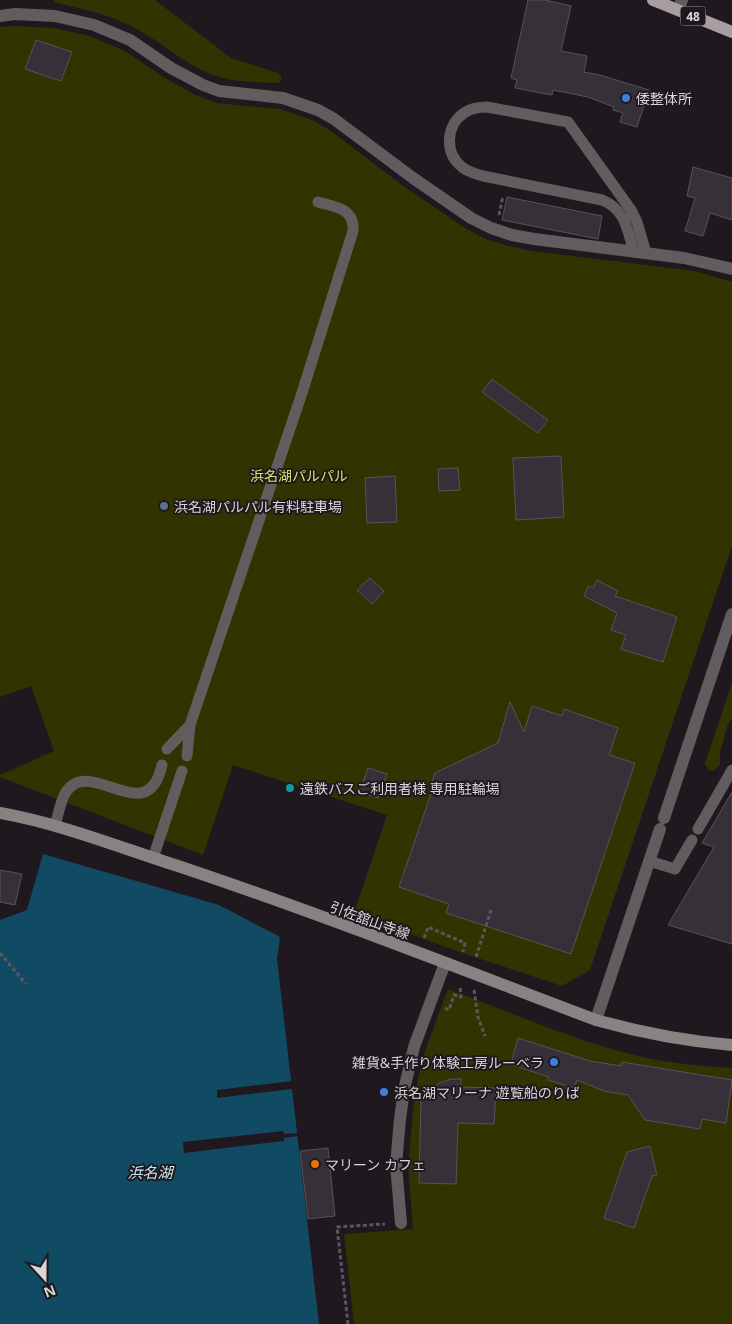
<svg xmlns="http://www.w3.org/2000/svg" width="732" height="1324" font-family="'Noto Sans','Noto Sans JP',sans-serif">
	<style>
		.green { fill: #313300 }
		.water { fill: #114b63 }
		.pier { fill: #1f191f }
		.building { fill: #363138; stroke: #57525a }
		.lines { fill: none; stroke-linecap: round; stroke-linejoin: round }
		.path { stroke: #5b565b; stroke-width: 3; stroke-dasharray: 4 2.5; stroke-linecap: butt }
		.service { stroke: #615c5d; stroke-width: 11 }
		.minor { stroke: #615c5d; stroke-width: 12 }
		.tertiary { stroke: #615c5d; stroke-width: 12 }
		.secondary { stroke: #898283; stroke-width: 12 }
		.primary { stroke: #a89ea0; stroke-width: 12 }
		.shop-dot { fill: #3f7fe0; stroke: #1f191f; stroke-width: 2 }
		.service-dot { fill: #5c6f8a; stroke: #1f191f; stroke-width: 2 }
		.culture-dot { fill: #0f9aa8; stroke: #1f191f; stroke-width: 2 }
		.food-dot { fill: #e8710a; stroke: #1f191f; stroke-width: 2 }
		.labels { text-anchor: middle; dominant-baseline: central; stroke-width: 4; stroke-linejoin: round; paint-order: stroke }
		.shield { fill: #1f191f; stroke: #a19da1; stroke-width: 1 }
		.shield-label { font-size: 12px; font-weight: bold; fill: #d9d5d9 }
		.poi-label { font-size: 14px; fill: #d9d5d9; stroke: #1f191f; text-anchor: start }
		.park-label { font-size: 14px; fill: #dae268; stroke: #1f191f }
		.street-label { font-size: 14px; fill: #d9d5d9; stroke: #1f191f }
		.water-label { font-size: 15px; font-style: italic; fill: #cfe5f1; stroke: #1f191f }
	</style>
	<rect width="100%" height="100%" fill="#1f191f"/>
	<path class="green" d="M53 0H155L231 58 278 73 281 76V80L278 83H272C256 82 238 82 223 78 190 70 165 44 137 29 112 15 84 9 57 3Z
		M15 26 53 28 90 36 125 51 165 78 198 96 216 103 280 109 312 120 328 129 406 188 465 228 486 239 509 246 532 251 695 271 732 282V546L590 970 562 986 451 949 354 913 387 815 233 765 203 855 0 777V775L54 751 31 686 0 697V27Z
		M732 683V719L728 724 720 752V765L713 771 709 770 705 764 706 760Z
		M448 989C510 1012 570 1039 634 1055 666 1063 699 1066 732 1068V1324H354L344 1234 413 1229 408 1165 415 1091 425 1051Z"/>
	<path class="water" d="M43 854 219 905 280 937 277 959 319 1324H0V920L27 910Z"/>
	<path class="pier" d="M292 1081V1089L217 1098V1090Z
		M283 1131 284 1134 297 1133 298 1136 284 1138V1141L184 1153 183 1142Z"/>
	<path class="building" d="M528 0H545L571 6 561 51 587 56 584 72 600 75 649 90 637 127 620 122 623 113 613 110 614 107 588 97 553 90 552 95 515 88 517 80 511 78Z
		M36 40 72 52 61 81 25 69Z
		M693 167 732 178V220L710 213 703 236 685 231 695 198 687 196Z
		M507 197 602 216 598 239 502 220Z
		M492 379 548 420 538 433 482 392Z
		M561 456 564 517 516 520 513 458Z
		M458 468 460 490 439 491 438 469Z
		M395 476 397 522 367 523 365 478Z
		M370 578 384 591 372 604 357 590Z
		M597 580 618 591 615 596 677 617 663 662 621 649 626 635 611 630 617 613 584 596 588 586 593 588Z
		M510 702 524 732 532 706 562 716 564 709 618 728 609 755 635 763 571 954 446 913 449 904 399 887 434 785H431L435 773 498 743Z
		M368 768 387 774 378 798 360 792Z
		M732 792V944L668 925 714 847 702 843Z
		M0 870 22 874 15 905 0 902Z
		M518 1038 590 1061 621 1066 622 1062 732 1080 726 1123 702 1119 700 1129 645 1120 628 1095 604 1091 577 1080 574 1088 548 1080 549 1077 515 1066 512 1059Z
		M451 1079H461V1087L496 1088 494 1124 458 1123 456 1184 419 1183 421 1099H428L434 1087 439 1083Z
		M650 1146 657 1175 652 1176 634 1228 604 1218 627 1152Z
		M328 1148 335 1216 308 1219 300 1151Z"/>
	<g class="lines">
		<path class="path" d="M499 215 503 196
			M424 938 428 927 465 943 463 952
			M0 953 26 984
			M476 957 491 910
			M474 990 478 1017 485 1036
			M445 1008 449 1010 454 995 461 997 460 986
			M348 1324 337 1227 385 1224"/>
		<path class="service" d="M634 252C627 229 626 210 602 200L483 176C476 174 468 172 462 167 444 153 446 125 464 113 471 108 478 107 487 107L568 122 631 210 637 222 646 253
			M167 749 190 725
			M187 756 190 725 301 396 353 231C355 208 335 207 318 202
			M55 826C58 816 60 801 66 792 87 759 135 815 155 783 159 778 160 771 162 765
			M698 829 732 770
			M153 858 182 771
			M649 861 675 869 692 840"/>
		<path class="minor" d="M678 10 682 0
			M0 16 15 14 55 16 94 25 130 40 171 68 203 85 219 91 283 98 318 110 334 119 413 178 471 218 491 228 512 235 534 239 684 258 732 269
			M401 1223 396 1165 400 1119 404 1090 414 1047 445 963"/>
		<path class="tertiary" d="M664 818 732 614
			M596 1020 660 829"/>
		<path class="secondary" d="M0 813C62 824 121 848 181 867 321 914 458 968 596 1020 642 1033 684 1041 732 1045"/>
		<path class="primary" d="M653 0 732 32"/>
	</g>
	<g class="shop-dot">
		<circle cx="626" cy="98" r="5"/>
		<circle cx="554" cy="1062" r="5"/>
		<circle cx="384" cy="1092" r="5"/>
	</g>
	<circle class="service-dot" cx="164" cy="506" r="5"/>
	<circle class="culture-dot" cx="290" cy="788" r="5"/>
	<circle class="food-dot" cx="315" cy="1164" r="5"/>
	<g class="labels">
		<rect class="shield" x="680.5" y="6.5" width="25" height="19" rx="4"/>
		<g class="shield-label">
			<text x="693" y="16">48</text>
		</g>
		<g class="poi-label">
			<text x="636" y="98">倭整体所</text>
			<text x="174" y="506">浜名湖パルパル有料駐車場</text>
			<text x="300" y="788">遠鉄バスご利用者様 専用駐輪場</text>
			<text x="544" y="1062" text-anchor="end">雑貨&amp;手作り体験工房ルーベラ</text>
			<text x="394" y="1092">浜名湖マリーナ 遊覧船のりば</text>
			<text x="325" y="1164">マリーン カフェ</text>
		</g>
		<g class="park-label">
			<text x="299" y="475">浜名湖パルパル</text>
		</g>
		<g class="street-label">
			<text transform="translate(370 920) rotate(20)">引佐舘山寺線</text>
		</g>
		<g class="water-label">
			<text x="150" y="1172">浜名湖</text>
		</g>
	</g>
	<g transform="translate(45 1279) rotate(159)" stroke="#1f191f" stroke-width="4" paint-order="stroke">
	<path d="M0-4L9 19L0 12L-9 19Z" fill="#d9d5d9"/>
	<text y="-8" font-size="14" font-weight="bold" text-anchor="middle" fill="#d9d5d9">N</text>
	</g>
</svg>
